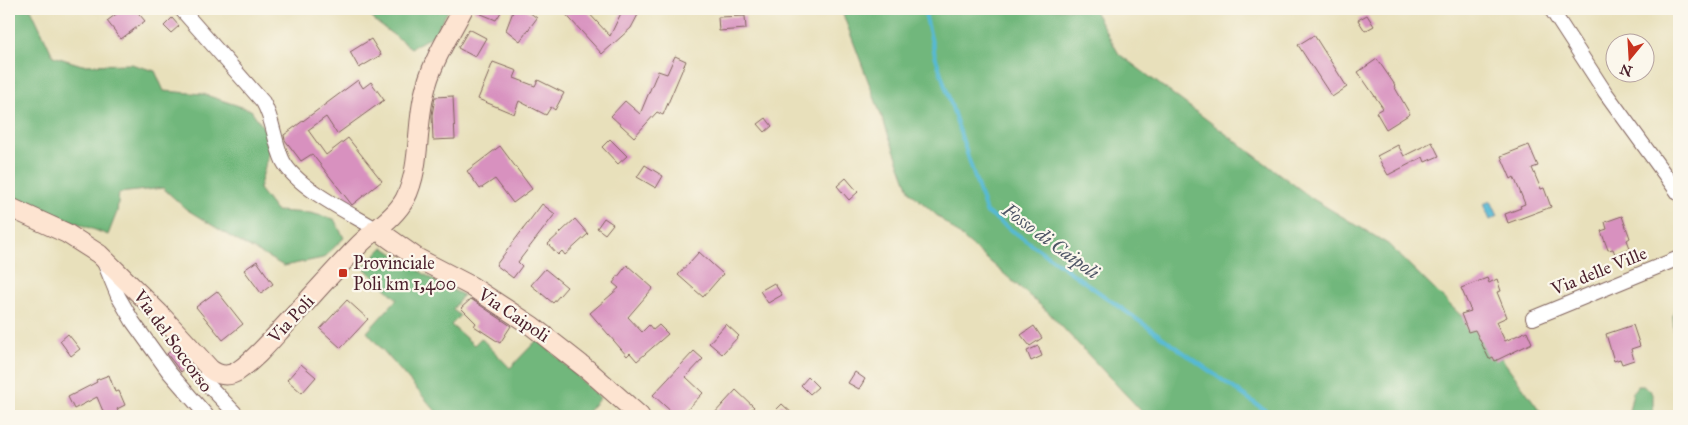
<svg xmlns="http://www.w3.org/2000/svg" width="1688" height="425" font-family="'IM FELL Great Primer',serif">
	<style>
		.forest { fill: #71b77c; stroke: #5e6b54 }
		.water { fill: #56b9d4; stroke: #506c80 }
		.lines { fill: none; stroke-linecap: round; stroke-linejoin: round }
		.stream { stroke: #56b9d4; stroke-width: 4 }
		.building { fill: #d891bf }
		.street-casing { stroke: #81635d; stroke-width: 16 }
		.secondary-casing { stroke: #81635d; stroke-width: 21 }
		.street { stroke: #fff; stroke-width: 14 }
		.secondary { stroke: #fde4d1; stroke-width: 19 }
		.poi-dot { fill: #c8321e; stroke: #fbf7ec; stroke-width: 2 }
		.labels { text-anchor: middle; dominant-baseline: central; stroke-width: 4.5; stroke-linejoin: round; paint-order: stroke }
		.poi-label { font-size: 18px; fill: #4a1f2b; stroke: #fbf7ec; text-anchor: start }
		.street-label { font-size: 18px; fill: #4a1f2b; stroke: #fbf7ec }
		.water-label { font-size: 19px; font-style: italic; fill: #4e5566; stroke: #fbf7ec }
	</style>
	<rect width="100%" height="100%" fill="#fbf7ec"/>
	<filter id="ink" filterUnits="userSpaceOnUse"><feTurbulence type="fractalNoise" baseFrequency=".02" numOctaves="2"/><feDisplacementMap in="SourceGraphic" scale="10" xChannelSelector="R" yChannelSelector="G"/><feConvolveMatrix kernelMatrix="1 2 1 2 8 2 1 2 1" color-interpolation-filters="sRGB"/></filter>
	<filter id="wash" filterUnits="userSpaceOnUse"><feTurbulence type="fractalNoise" baseFrequency=".0096" numOctaves="4" result="noise"/><feDisplacementMap in="SourceGraphic" scale="20" xChannelSelector="R" yChannelSelector="G"/><feGaussianBlur stdDeviation="1.12" result="paint"/><feColorMatrix in="noise" values="0 0 0 0 0 0 0 0 0 0 0 0 0 0 0 0 0 1.4 0 .05"/><feComposite in="paint" operator="in"/></filter>
	<g filter="url(#wash)">
		<rect width="100%" height="100%" fill="#e8e0bb"/>
		<path class="forest" d="M9 9H31L53 56 82 65 131 64 155 71 164 91 203 94 251 110 272 140 259 189 276 211 310 213 334 219 344 238 323 258 284 266 236 240 186 209 163 188 119 193 117 212 108 235 9 197Z
			M364 9H449L434 35 411 48 376 22Z
			M841 9H1093L1119 54 1313 199 1388 244 1494 348 1544 416H1146L1048 312 910 192Z
			M383 247 438 283 463 295 453 309 460 316 451 325 474 345 481 338 510 368 538 339 600 398 584 416H440L367 332 397 299 363 267Z
			M1679 296V416H1678L1673 315Z
			M1637 386H1644L1650 390 1653 397V416H1628L1633 392Z"/>
		<path class="water" d="M1491 201 1498 216 1490 220 1483 204Z"/>
		<g class="lines">
			<path class="stream" d="M924 9 935 55 986 212 1273 416"/>
		</g>
		<g id="blocks">
			<path class="building" d="M123 9H135L145 21 121 39 107 21Z
				M474 9H503L496 20 474 11Z
				M514 9H525L537 18 520 41 506 30Z
				M561 9H585L610 36 623 9H641L631 28 602 54Z
				M1367 15 1374 26 1365 31 1358 20Z
				M745 16 746 29 719 31 718 17Z
				M172 18 179 26 171 33 164 26Z
				M469 29 486 38 475 57 458 48Z
				M1314 35 1347 87 1332 97 1298 45Z
				M371 39 381 55 359 68 350 52Z
				M675 56 686 61 663 115 657 112 634 137 611 116 625 101 640 114 658 71 667 74Z
				M1377 59 1395 85 1394 86 1410 114 1386 129 1376 112 1383 108 1358 72Z
				M493 62 517 71 514 78 535 86 538 80 564 93 555 110 551 107 546 115 519 101 514 114 478 99Z
				M358 80 363 88 371 82 384 100 337 134 326 117 308 130 326 155 348 138 382 181 352 205 312 154 301 161 285 140 284 135Z
				M453 96 455 139 433 140 432 115 435 97Z
				M766 118 772 126 765 132 758 124Z
				M610 139 627 156 618 164 602 147Z
				M1432 142 1439 156 1425 162 1423 157 1388 175 1377 156 1398 145 1404 156Z
				M1529 145 1538 166 1532 168 1541 189 1544 188 1551 207 1508 223 1505 214 1521 208 1520 206 1525 204 1514 177 1511 179 1501 156Z
				M500 146 532 189 513 203 495 179 480 189 467 171Z
				M645 165 663 176 656 188 637 177Z
				M846 178 858 192 849 200 837 186Z
				M542 204 555 214 518 262 522 266 513 278 496 265Z
				M1622 216 1630 238 1627 240 1630 248 1615 254 1613 249 1608 250 1601 231 1607 229 1605 222Z
				M604 218 613 224 605 234 597 228Z
				M575 219 588 234 565 255 562 251 558 255 548 244Z
				M699 252 723 274 703 297 678 275Z
				M257 261 273 284 261 293 244 270Z
				M627 265 653 288 628 317 642 332 649 325 653 330 659 325 668 334 637 361 630 353 627 356 590 313 619 288 613 283Z
				M545 269 567 287 553 303 531 285Z
				M1487 278 1489 283 1497 279 1501 291 1497 292 1507 317 1496 322 1505 341 1527 331 1532 343 1495 361 1493 357 1489 359 1475 330 1468 332 1461 314 1471 311 1461 288Z
				M774 283 782 295 768 303 760 291Z
				M217 291 243 324 223 340 196 307Z
				M471 299 511 326 500 343 474 326 476 323 461 308Z
				M347 300 368 319 341 348 320 329Z
				M726 324 739 336 722 354 709 343Z
				M1633 325 1640 346 1631 349 1634 360 1622 364 1620 359 1614 361 1606 334Z
				M1034 326 1042 338 1030 346 1021 335Z
				M68 334 80 349 71 356 60 341Z
				M1038 346 1042 356 1031 361 1027 351Z
				M175 347 191 364 181 372 167 354Z
				M694 351 703 359 686 377 703 393 685 412 683 410 676 416 653 395Z
				M301 364 316 377 302 393 287 380Z
				M855 372 865 379 859 389 848 383Z
				M109 375 115 392 119 391 125 405 117 409 120 416H105L97 397 74 409 68 397 97 382 96 380Z
				M808 377 818 387 810 394 801 385Z
				M736 390 754 407 746 416H712Z
				M782 404 795 416H770Z"/>
		</g>
	</g>
	<g filter="url(#ink)">
		<use href="#blocks" fill-opacity="0" stroke="#81635d" stroke-width="1"/>
		<g class="lines">
			<g class="street-casing">
				<path id="street" d="M181 9 263 102C274 121 274 142 283 161 297 188 350 213 376 229
					M1551 9 1605 92 1679 194
					M104 262 118 296 133 322 169 372 207 416
					M1533 318 1679 258
					M210 369 206 376 208 385 212 389 238 416"/>
			</g>
			<g class="secondary-casing">
				<path id="secondary" d="M9 207 66 233 99 254 159 313 210 369C219 376 229 377 238 371 257 358 272 339 287 323 310 298 333 272 357 247 372 231 394 219 405 199 421 168 416 128 424 95 431 62 448 38 463 9
					M376 229 417 258 471 286 532 326 588 370 640 416"/>
			</g>
			<use href="#street" class="street"/>
			<use href="#secondary" class="secondary"/>
		</g>
	</g>
	<rect class="poi-dot" x="338" y="268" width="10" height="10" rx="2.5"/>
	<g class="labels">
		<g class="poi-label">
			<text x="353" y="263">Provinciale<tspan x="353" dy="21">Poli km 1,400</tspan></text>
		</g>
		<g class="street-label">
			<text transform="translate(1599 271) rotate(-22)">Via delle Ville</text>
			<text transform="translate(514 315) rotate(34)">Via Caipoli</text>
			<text transform="translate(291 319) rotate(-47)">Via Poli</text>
			<text transform="translate(173 341) rotate(54)">Via del Soccorso</text>
		</g>
		<g class="water-label">
			<text transform="translate(1051 241) rotate(36)">Fosso di Caipoli</text>
		</g>
	</g>
	<rect width="1688" height="425" fill="none" stroke="#fbf7ec" stroke-width="30"/>
	<g transform="translate(1630 58) rotate(198)"><circle r="24" fill="#fbf7ec" stroke="#b4a19f"/>
	<path d="M0-4L9 19L0 12L-9 19Z" fill="#c8321e"/>
	<text y="-8" font-size="14" font-weight="bold" text-anchor="middle" fill="#4a1f2b">N</text>
	</g>
</svg>
